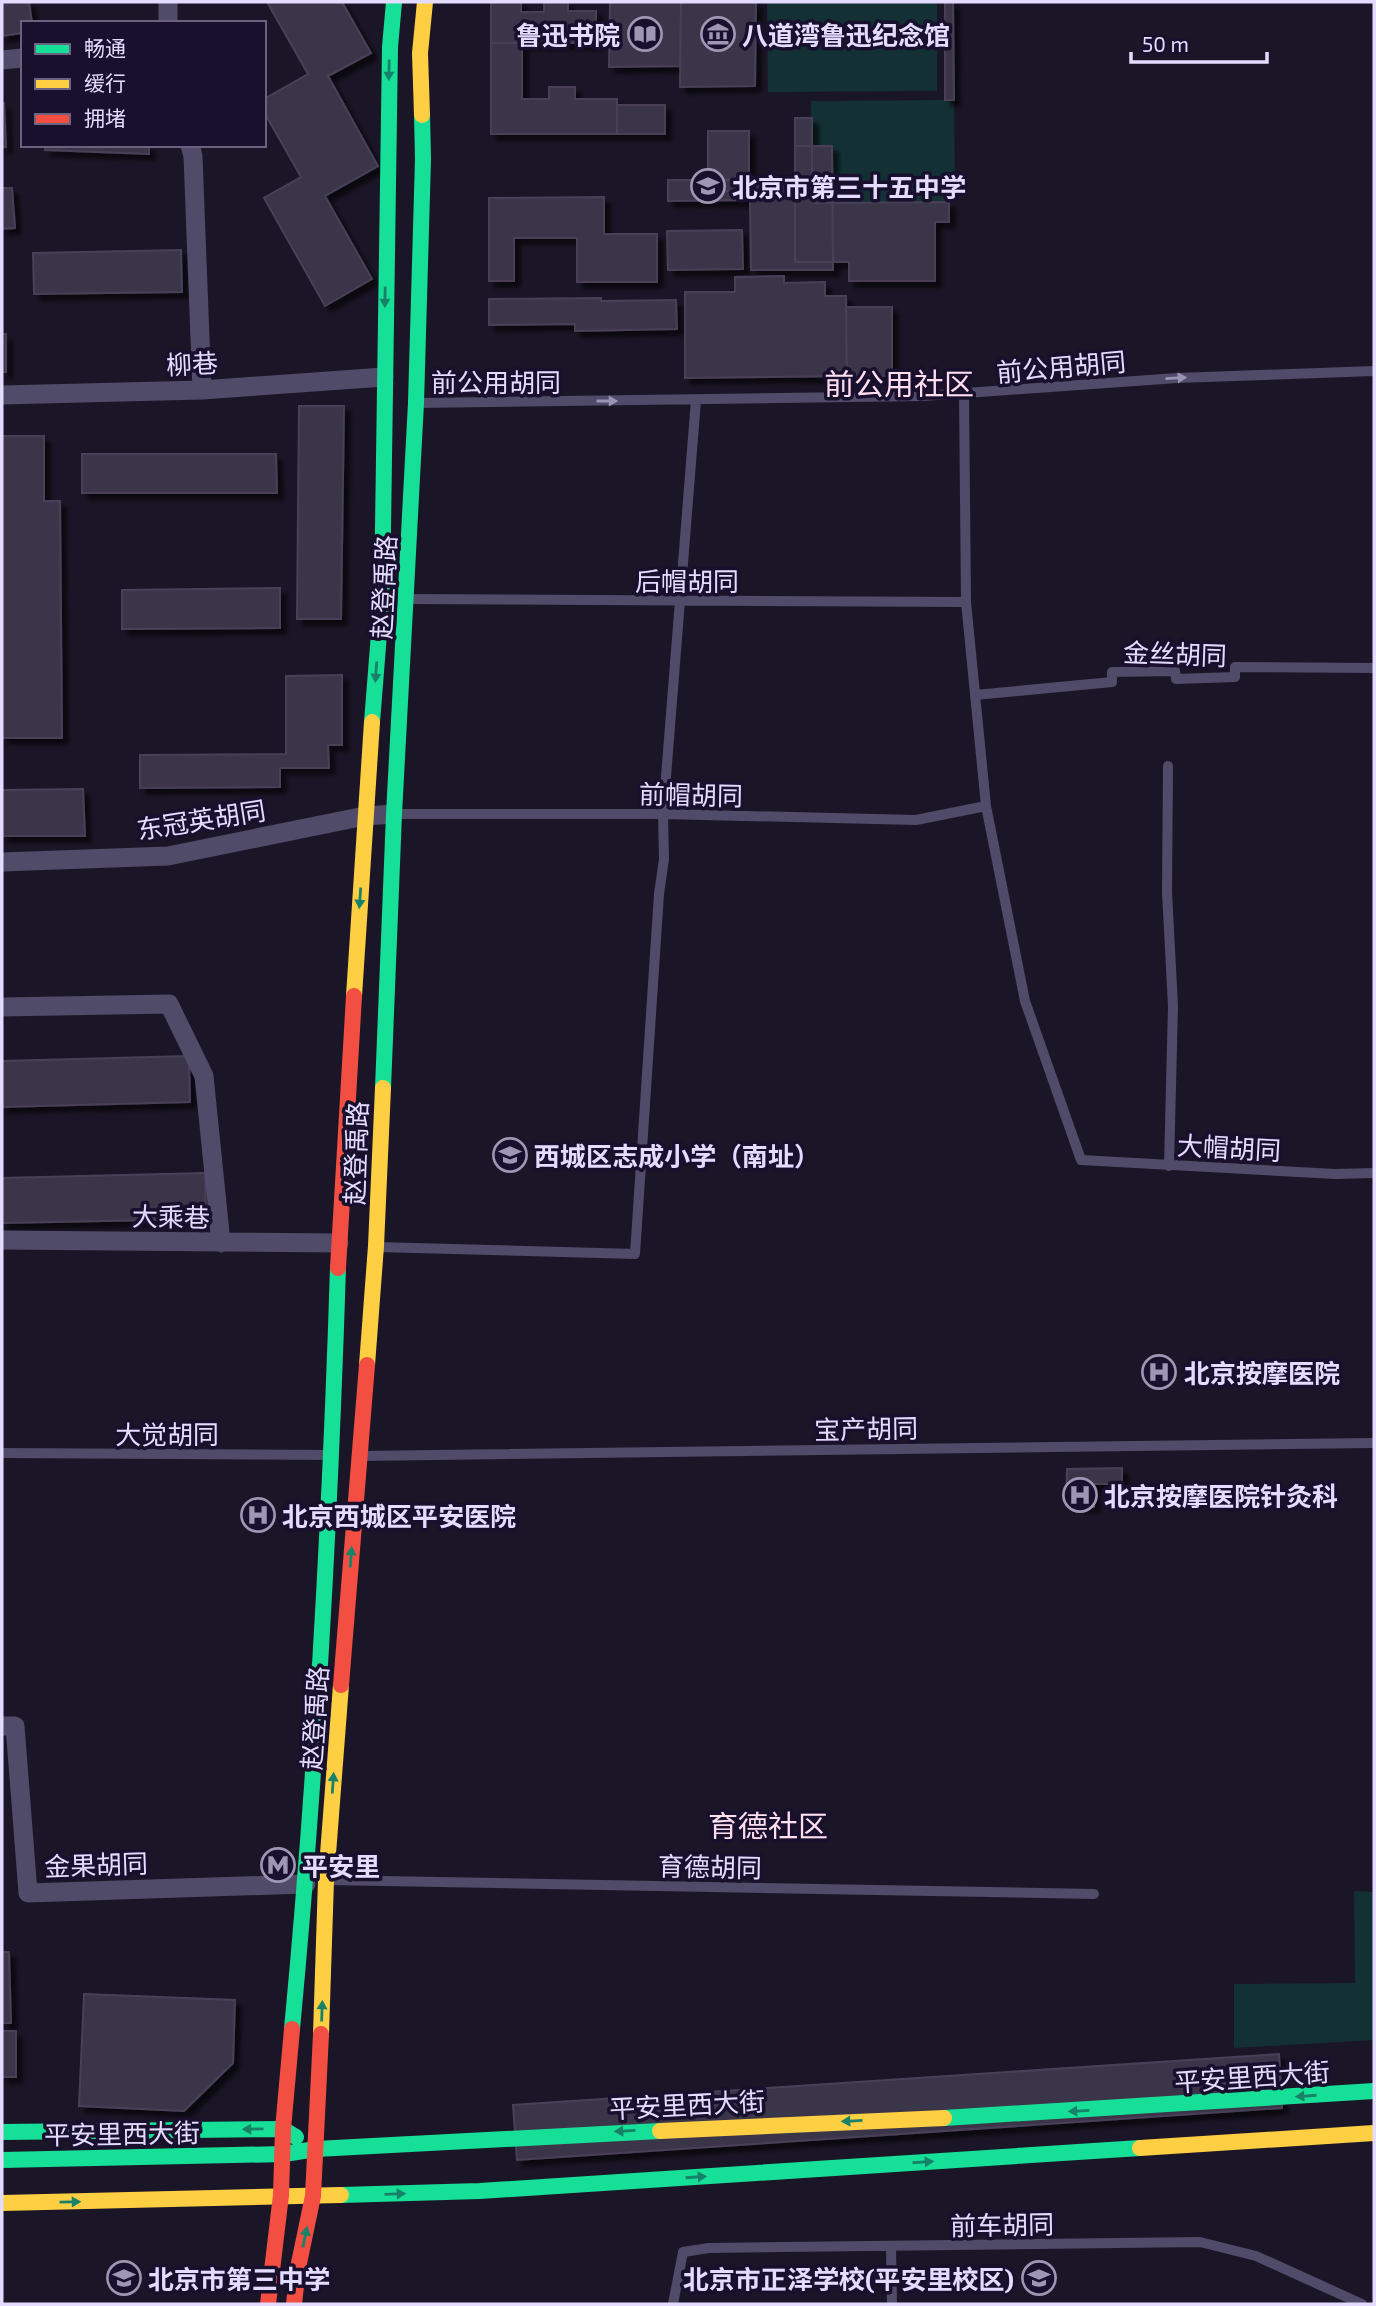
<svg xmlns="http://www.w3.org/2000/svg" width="1376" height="2306" font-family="'Exo 2','Noto Sans SC',sans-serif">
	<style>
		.green { fill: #133135 }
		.building { fill: #3a3548; stroke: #484159; stroke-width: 2; filter: url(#shadow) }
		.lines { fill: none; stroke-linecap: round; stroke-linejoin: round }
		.lane { stroke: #4f4b68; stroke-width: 10 }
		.street { stroke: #4f4b68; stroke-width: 19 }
		.fast { stroke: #16e098; stroke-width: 16 }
		.slow { stroke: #ffcf43; stroke-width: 16 }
		.jam { stroke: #f24e42; stroke-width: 16 }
		.oneway { fill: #178268 }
		.oneway2 { fill: #9994b4 }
		.labels { text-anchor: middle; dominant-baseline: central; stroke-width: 7; stroke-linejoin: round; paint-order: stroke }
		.poi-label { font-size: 26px; font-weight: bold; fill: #e3dcff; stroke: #18102d; text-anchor: start }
		.street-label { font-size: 26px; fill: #e3dcff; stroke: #18102d }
		.quarter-label { font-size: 30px; fill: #ffdef0; stroke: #18102d }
	</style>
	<defs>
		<filter id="shadow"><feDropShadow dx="6" dy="6" stdDeviation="2" flood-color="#0009"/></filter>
	</defs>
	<rect width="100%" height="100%" fill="#1b1627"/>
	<path class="green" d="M767 2H937V91L768 92Z
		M954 100 955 202 812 203 811 101Z
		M1354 1891 1374 1892V2040L1234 2048V1984L1355 1983Z"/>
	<path class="building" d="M2 2H29L32 23H23V33L2 36Z
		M267 2H342L371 53 328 76 378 166 325 196 372 279 325 306 264 198 301 177 264 112V99L308 74Z
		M491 2H521V12H544V2H568V11H596V43H491Z
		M610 2H681L680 66 609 67Z
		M681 2H756L755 86 680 87Z
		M945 2H953L954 100H945Z
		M491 43H522V99H549V87H575V99H617V134H491Z
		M2 103H4L6 147H2Z
		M617 105H665V134H617Z
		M795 118H812V203L949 202V222H935V281H849V262H795Z
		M708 131H749V191H708Z
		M46 145H149V154L45 150Z
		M795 146H832L833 270H751L750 200 668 201V180H795Z
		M2 188H12L15 228 2 229Z
		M604 197V234H657V282H577V238H514V281H489V198Z
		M742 230 743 269 668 270 667 231Z
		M181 250 182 292 34 294 33 253Z
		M784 276V283L825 282V296H846L847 376 685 378V292H735V277Z
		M601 298V301L676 300 677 329 575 331V324L489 325V299Z
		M846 307H892V376H847Z
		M2 334H6V372H2Z
		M299 406H344L341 619H297Z
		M2 436H44V501H60L62 738H2Z
		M82 454H276L277 493H82Z
		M280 588V628L122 629V590Z
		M342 675V745H328L329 768H280V787L140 788V755L286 754V676Z
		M83 789 85 836H2V790Z
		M189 1056 190 1102 2 1107V1061Z
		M205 1173 206 1219 2 1223V1178Z
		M1122 1468V1484H1094V1507L1066 1505 1067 1469Z
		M2 1952H9L11 2023H2Z
		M84 1994 235 2000 233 2063 184 2111 79 2106Z
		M2 2031H16V2077H2Z
		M1279 2054 1282 2108 517 2160 513 2105Z"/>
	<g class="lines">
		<path class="lane" d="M964 395 966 602 986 806 1025 1001 1081 1160 1335 1174 1374 1173
			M416 403 923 396 1177 378 1374 371
			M408 599 966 602
			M975 695 1112 682V672L1175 671 1176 679 1235 677V667L1374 668
			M1168 766 1167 892 1173 1006 1169 1166
			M394 814H663L916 820 986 806
			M377 1247 635 1254 659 894 664 859 663 814 696 400
			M2 1453 331 1455
			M360 1456 1374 1443
			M326 1880 1094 1894
			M891 2246 892 2304
			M673 2304 683 2252 709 2248 1200 2242 1256 2256 1362 2304"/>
		<path class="street" d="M168 23V2
			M2 60 23 58
			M190 145 193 156 202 390
			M2 395 202 390 384 377
			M2 862 168 856 365 816 394 814
			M2 1007 169 1004 204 1076 221 1243
			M2 1240 339 1243
			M2 1726H15L28 1893 306 1884"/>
		<path class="fast" d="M372 722 382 596 390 47 394 2
			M383 1088 394 814 416 403 423 159 422 115
			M292 2029C316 1776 330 1522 338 1268
			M944 2118 1374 2091
			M2 2132 283 2129 296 2137
			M2 2160 284 2154 316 2149 660 2131
			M341 2195 480 2191 1140 2148"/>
		<path class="slow" d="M422 115 420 53 425 2
			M354 996 372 722
			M367 1365 376 1246 383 1088
			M321 2034 326 1880 341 1685
			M660 2131 944 2118
			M1140 2148 1374 2133
			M2 2203 341 2195"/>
		<path class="jam" d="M338 1268 354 996
			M341 1685 367 1365
			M268 2304 281 2195 283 2129 292 2029
			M294 2304 298 2268 313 2196 321 2034"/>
	</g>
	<defs><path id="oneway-solid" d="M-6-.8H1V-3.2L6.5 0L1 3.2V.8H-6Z" transform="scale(1.75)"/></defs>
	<g class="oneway">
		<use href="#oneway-solid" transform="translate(389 70) rotate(91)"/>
		<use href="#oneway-solid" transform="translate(385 297) rotate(91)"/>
		<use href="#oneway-solid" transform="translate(376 672) rotate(94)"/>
		<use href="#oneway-solid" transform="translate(360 898) rotate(94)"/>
		<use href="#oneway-solid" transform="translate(351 1557) rotate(-86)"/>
		<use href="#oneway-solid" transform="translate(333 1783) rotate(-86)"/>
		<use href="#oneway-solid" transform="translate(322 2011) rotate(-88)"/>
		<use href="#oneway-solid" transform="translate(1306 2096) rotate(176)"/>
		<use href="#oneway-solid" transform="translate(1079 2111) rotate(177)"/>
		<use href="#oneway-solid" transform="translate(852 2121) rotate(177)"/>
		<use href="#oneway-solid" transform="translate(253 2129) rotate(179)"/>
		<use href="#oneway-solid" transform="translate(625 2131) rotate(177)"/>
		<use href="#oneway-solid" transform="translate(923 2162) rotate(-4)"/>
		<use href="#oneway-solid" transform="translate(696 2177) rotate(-4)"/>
		<use href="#oneway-solid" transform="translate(395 2194) rotate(-2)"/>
		<use href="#oneway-solid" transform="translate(70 2202) rotate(-1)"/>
		<use href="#oneway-solid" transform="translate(305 2237) rotate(-78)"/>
	</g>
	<g class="oneway2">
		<use href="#oneway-solid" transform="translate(1176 378) rotate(-3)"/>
		<use href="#oneway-solid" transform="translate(607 401)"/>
	</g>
	<defs>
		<g id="library-ring" transform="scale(1.75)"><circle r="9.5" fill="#18102d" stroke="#9d97b3" stroke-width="1.5"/><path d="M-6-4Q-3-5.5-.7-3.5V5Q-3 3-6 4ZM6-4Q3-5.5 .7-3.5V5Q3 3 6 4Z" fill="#9d97b3"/></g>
		<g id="museum-ring" transform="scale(1.75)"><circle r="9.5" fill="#18102d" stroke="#9d97b3" stroke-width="1.5"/><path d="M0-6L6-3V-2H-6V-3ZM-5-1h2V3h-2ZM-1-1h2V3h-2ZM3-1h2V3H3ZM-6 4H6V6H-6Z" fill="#9d97b3"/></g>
		<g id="school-ring" transform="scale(1.75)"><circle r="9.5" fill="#18102d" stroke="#9d97b3" stroke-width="1.5"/><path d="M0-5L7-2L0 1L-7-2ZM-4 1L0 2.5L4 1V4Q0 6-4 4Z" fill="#9d97b3"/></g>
		<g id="hospital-ring" transform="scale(1.75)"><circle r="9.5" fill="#18102d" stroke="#9d97b3" stroke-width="1.5"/><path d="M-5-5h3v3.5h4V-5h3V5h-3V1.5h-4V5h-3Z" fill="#9d97b3"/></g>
		<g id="metro-ring" transform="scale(1.75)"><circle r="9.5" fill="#18102d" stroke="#9d97b3" stroke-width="1.5"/><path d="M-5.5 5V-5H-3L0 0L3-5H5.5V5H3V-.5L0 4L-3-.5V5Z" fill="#9d97b3"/></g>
	</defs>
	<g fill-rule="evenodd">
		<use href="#library-ring" x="645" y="34"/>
		<use href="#museum-ring" x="718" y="34"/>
		<use href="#school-ring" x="708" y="186"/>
		<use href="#school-ring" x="510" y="1155"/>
		<use href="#hospital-ring" x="1159" y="1372"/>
		<use href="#hospital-ring" x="1080" y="1495"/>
		<use href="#hospital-ring" x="258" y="1515"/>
		<use href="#metro-ring" x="278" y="1865"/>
		<use href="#school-ring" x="124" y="2278"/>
		<use href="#school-ring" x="1039" y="2278"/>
	</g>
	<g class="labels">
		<g class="poi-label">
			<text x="620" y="34" text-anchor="end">鲁迅书院</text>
			<text x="742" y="34">八道湾鲁迅纪念馆</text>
			<text x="732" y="186">北京市第三十五中学</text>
			<text x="534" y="1155">西城区志成小学（南址）</text>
			<text x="1184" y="1372">北京按摩医院</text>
			<text x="1104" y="1495">北京按摩医院针灸科</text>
			<text x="282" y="1515">北京西城区平安医院</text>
			<text x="302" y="1865">平安里</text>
			<text x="148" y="2278">北京市第三中学</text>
			<text x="1014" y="2278" text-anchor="end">北京市正泽学校(平安里校区)</text>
		</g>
		<g class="street-label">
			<text transform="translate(192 363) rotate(-3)">柳巷</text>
			<text transform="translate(1061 366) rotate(-5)">前公用胡同</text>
			<text x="496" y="381">前公用胡同</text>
			<text x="687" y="580">后帽胡同</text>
			<text transform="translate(383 587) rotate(-87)">赵登禹路</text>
			<text transform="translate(1175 653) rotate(2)">金丝胡同</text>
			<text transform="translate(691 794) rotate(1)">前帽胡同</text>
			<text transform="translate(201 819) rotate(-9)">东冠英胡同</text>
			<text transform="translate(1229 1147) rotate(3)">大帽胡同</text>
			<text transform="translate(355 1153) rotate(-88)">赵登禹路</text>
			<text transform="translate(171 1216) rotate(1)">大乘巷</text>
			<text transform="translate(866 1428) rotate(-1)">宝产胡同</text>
			<text x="167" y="1433">大觉胡同</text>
			<text transform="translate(314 1718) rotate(-86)">赵登禹路</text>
			<text transform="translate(96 1864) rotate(-2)">金果胡同</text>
			<text transform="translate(710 1866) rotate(1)">育德胡同</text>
			<text transform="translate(1252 2076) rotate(-4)">平安里西大街</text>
			<text transform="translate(687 2104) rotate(-3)">平安里西大街</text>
			<text transform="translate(122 2133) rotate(-1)">平安里西大街</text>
			<text transform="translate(1002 2224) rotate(-1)">前车胡同</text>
		</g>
		<g class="quarter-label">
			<text x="899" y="383">前公用社区</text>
			<text x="768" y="1825">育德社区</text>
		</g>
	</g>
	<rect width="1376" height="2306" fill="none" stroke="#e3dcff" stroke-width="7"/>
	<rect x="21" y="21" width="245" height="126" fill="#18102d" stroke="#696281" stroke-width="2"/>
	<rect x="35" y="44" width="35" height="10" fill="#16e098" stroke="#696281" stroke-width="2"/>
	<text x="84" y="56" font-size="21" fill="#e3dcff">畅通</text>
	<rect x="35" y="79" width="35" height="10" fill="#ffcf43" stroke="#696281" stroke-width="2"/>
	<text x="84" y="91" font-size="21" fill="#e3dcff">缓行</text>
	<rect x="35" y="114" width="35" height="10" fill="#f24e42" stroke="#696281" stroke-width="2"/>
	<text x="84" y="126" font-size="21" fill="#e3dcff">拥堵</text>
	<path d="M1131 52v10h136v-10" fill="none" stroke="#e3dcff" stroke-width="3.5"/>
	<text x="1142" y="52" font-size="21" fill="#e3dcff" stroke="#18102d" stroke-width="5" paint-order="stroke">50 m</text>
</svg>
